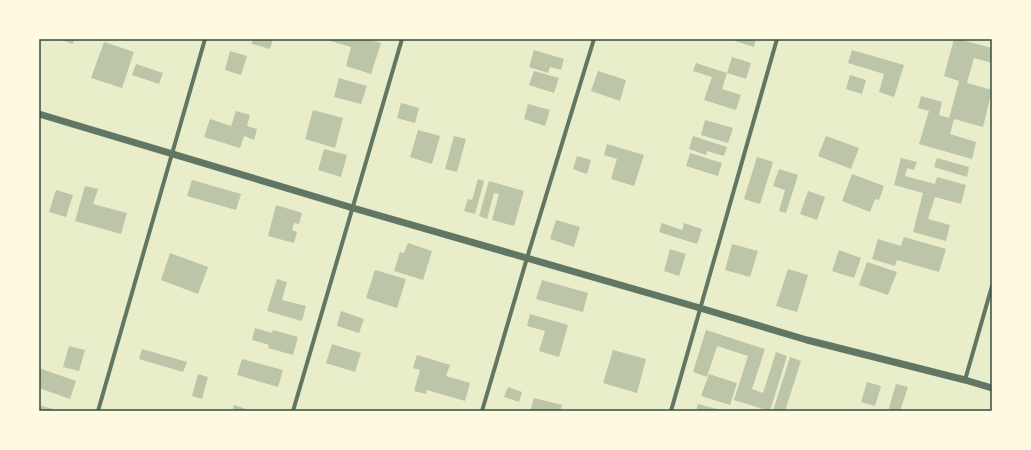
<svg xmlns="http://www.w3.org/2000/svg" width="1031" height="450" font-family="'Golos Text',sans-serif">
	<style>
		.building { fill: #bcc5a7 }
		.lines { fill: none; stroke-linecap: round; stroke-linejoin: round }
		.minor { stroke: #617663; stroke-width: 4 }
		.tertiary { stroke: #617663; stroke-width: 7 }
		.neatline { fill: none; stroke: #344e41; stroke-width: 1.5 }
	</style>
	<rect width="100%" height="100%" fill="#e9edc9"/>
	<path class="building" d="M59 39H74L73 44Z
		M253 39H273L270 49 252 44Z
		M324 39H368L381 43 371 74 346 66 351 47Z
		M735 39H756L754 47 735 41Z
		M954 39H958L992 48V63L974 58 967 83 992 90 983 127 954 119 950 134 976 142 972 159 919 144 929 111 918 108 921 96 942 102 939 115 949 118 959 81 944 76Z
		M104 42 134 52 122 88 91 78Z
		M534 50 564 59 561 70 550 67 548 73 529 67Z
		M852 50 904 65 894 97 879 92 884 74 848 63Z
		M230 51 247 56 241 75 225 70Z
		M732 57 751 63 746 79 727 73Z
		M696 63 727 73 722 89 741 95 736 110 704 100 712 77 693 71Z
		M136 64 163 73 159 84 132 75Z
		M534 71 559 78 554 93 529 85Z
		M598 71 626 80 620 101 591 91Z
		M850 75 866 80 862 94 846 89Z
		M339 78 367 86 361 104 334 97Z
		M401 103 419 108 415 123 397 118Z
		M528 104 550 110 545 126 524 119Z
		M313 110 343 118 335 148 305 139Z
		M236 111 250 115 247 126 257 129 254 140 244 136 240 148 204 137 210 119 231 126Z
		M705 120 733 128 728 143 701 135Z
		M418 130 440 136 432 164 410 157Z
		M454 136 466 139 457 172 445 169Z
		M693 136 727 147 724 156 707 151 706 155 689 149Z
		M826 136 859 148 851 169 818 156Z
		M607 144 644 155 634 186 611 179 617 159 604 155Z
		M324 149 347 155 341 177 318 170Z
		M690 153 722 163 718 176 686 166Z
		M577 156 591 160 587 174 573 169Z
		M757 157 773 162 760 204 744 199Z
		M901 158 917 162 914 170 907 168 905 176 935 184 937 177 966 185 961 204 935 197 928 219 950 225 946 241 913 232 923 193 894 185Z
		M937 158 969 167 967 177 934 167Z
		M779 169 798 175 786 213 779 211 785 190 773 186Z
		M852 174 884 186 879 200 875 199 870 212 842 201Z
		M478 179 484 181 475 214 464 211 468 199 472 200Z
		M192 180 241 194 236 210 187 196Z
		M489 181 524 191 514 226 492 220 499 194 494 193 487 219 479 216Z
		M85 186 98 189 93 204 127 213 121 234 75 221Z
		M56 190 73 195 66 217 49 212Z
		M808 191 825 197 817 220 800 214Z
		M276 205 302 213 299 224 294 223 292 230 297 232 294 243 268 236Z
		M556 220 580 227 574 247 550 239Z
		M662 223 682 230 684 223 702 229 697 244 659 232Z
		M904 237 946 249 939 272 897 260 895 266 872 259 878 239 901 246Z
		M408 243 432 251 423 280 394 271 400 252 404 253Z
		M732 244 758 251 750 277 725 270Z
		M670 249 686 254 679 276 664 271Z
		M839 250 861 258 854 278 832 271Z
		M170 253 208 267 198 294 161 280Z
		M867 262 897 272 888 295 859 285Z
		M788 269 808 275 797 312 776 306Z
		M375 270 406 279 397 308 366 298Z
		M277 279 287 282 282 300 306 306 302 321 267 311Z
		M542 280 588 293 583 312 536 299Z
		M341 311 364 319 359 333 337 326Z
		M530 314 568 325 559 357 539 351 545 331 527 326Z
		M255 328 272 333 273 330 298 337 293 355 268 348 269 345 252 340Z
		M706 330 765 349 752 389 763 393 776 352 787 356 770 411 734 400 748 356 717 346 707 377 693 372Z
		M332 344 361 353 355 372 326 363Z
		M69 346 85 350 79 371 63 367Z
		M142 349 187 362 183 372 139 359Z
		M613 350 646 359 637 393 603 383Z
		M417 355 450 365 446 376 470 383 465 401 427 390 426 394 414 391 420 370 413 368Z
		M790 357 801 361 785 411H773Z
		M242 359 283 370 278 387 237 375Z
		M39 368 76 381 70 399 39 388Z
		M198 374 208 377 202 399 192 396Z
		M709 374 737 383 730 405 701 396Z
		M867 382 881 386 875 406 861 402Z
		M896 384 908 387 900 411H888Z
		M508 387 522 392 519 402 504 397Z
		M534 398 562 405 560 411H530Z
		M698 404 724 411H696Z
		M39 405 59 411H39Z
		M234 405 252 411H232Z"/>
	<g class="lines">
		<path class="minor" d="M965 380 992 286
			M98 411 205 39
			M293 411 402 39
			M482 411 527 258 594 39
			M671 411 777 39"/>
		<path class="tertiary" d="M39 114 353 208 700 308 807 340 965 380 992 388"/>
	</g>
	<rect width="1031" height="450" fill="none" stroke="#fefae0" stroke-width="80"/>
	<rect x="40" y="40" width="951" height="370" class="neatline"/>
</svg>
